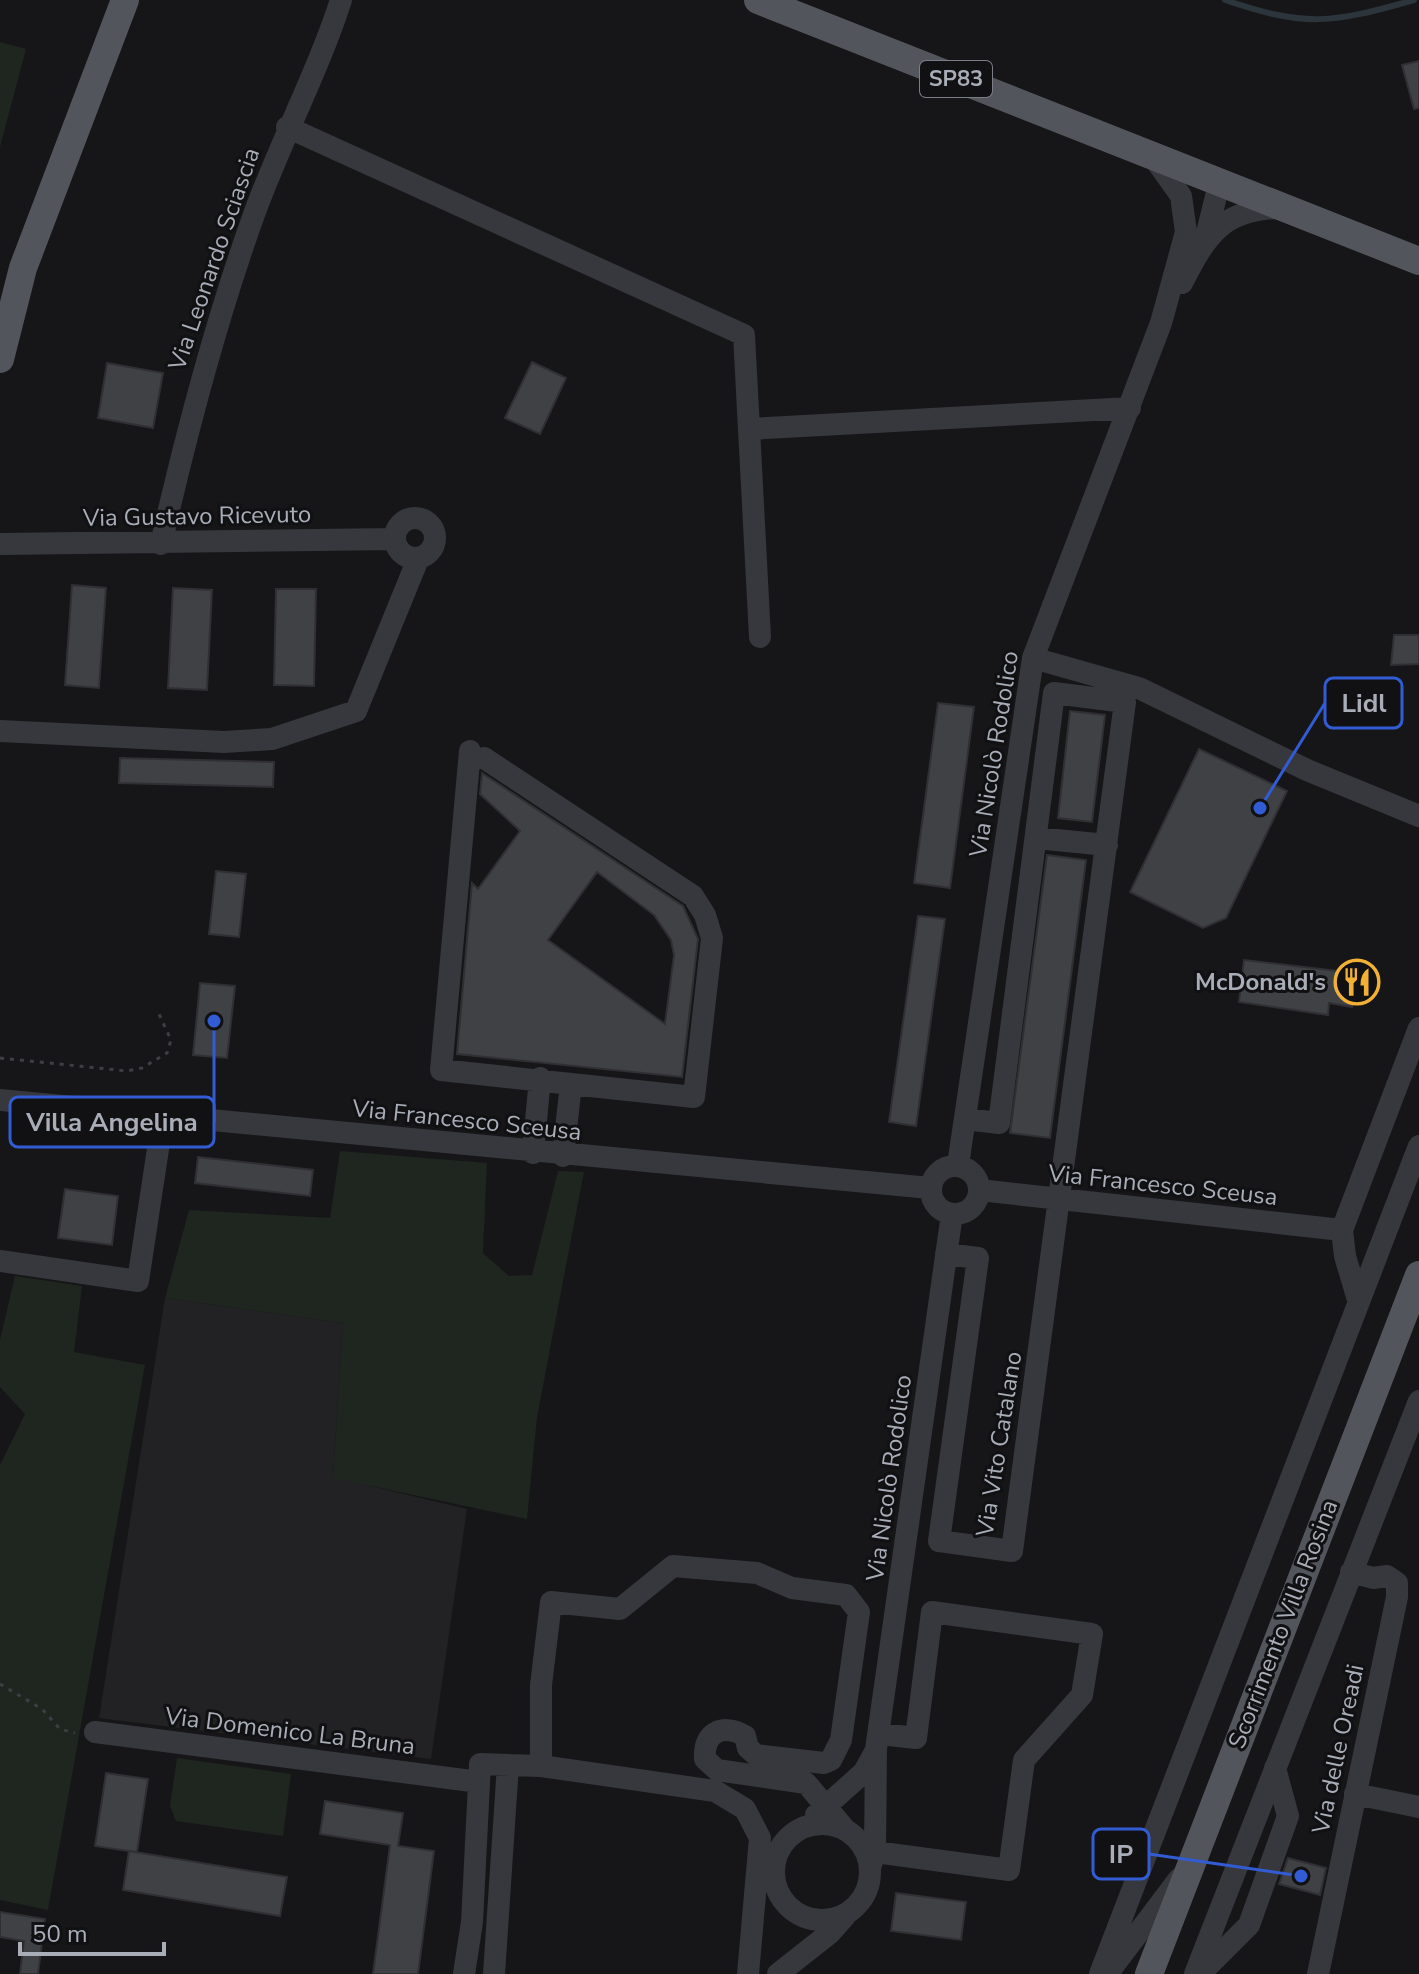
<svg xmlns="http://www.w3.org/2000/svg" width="1419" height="1974" font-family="'Nunito Sans',sans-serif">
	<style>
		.built { fill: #222225 }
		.green { fill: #1e261f }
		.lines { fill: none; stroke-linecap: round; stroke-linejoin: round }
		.stream { stroke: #2c353c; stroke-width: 6 }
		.building { fill: #404145; stroke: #303034; stroke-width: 2; fill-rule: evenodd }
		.path { stroke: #3d3f44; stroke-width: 3; stroke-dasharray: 4 6; stroke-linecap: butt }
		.minor { stroke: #37383d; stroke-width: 22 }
		.major { stroke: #53555c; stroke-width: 28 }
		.labels { text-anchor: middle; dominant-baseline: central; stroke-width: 6; stroke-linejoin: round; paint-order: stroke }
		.shield { fill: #111113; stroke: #7b7e86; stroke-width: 2 }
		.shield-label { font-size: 22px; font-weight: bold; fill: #a8adb8 }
		.street-label { font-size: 24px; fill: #a8adb8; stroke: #111113 }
		.poi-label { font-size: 24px; font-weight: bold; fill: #a8adb8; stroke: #111113; text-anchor: end }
		.leader { fill: none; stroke: #325cd3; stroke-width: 3 }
		.callout-dot { fill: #325cd3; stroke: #111113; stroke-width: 3 }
		.callout { fill: #111113; stroke: #325cd3; stroke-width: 3 }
		.callout-label { font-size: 26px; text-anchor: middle; font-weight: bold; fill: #a8adb8 }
	</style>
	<rect width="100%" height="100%" fill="#161618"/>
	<path class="built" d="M165 1298 343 1323 333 1477 467 1509 431 1759 99 1718Z"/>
	<path class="green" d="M0 42 26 49 0 147Z
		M340 1151 487 1163 483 1253 509 1276 532 1275 558 1171 584 1172 537 1417 527 1519 333 1478 343 1323 165 1298 189 1210 330 1218Z
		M15 1276 82 1286 74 1352 145 1365 48 1910 0 1900V1465L25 1414 0 1387V1340Z
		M177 1758 291 1774 283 1836 176 1821 170 1806Z"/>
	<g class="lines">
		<path class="stream" d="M1225 0C1307 28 1332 23 1414 0"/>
	</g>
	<path class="building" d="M1419 61V108L1414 109 1402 65Z
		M532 362 566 378 540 434 505 418Z
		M107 363 163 373 153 428 98 418Z
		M72 585 106 588 99 688 65 685Z
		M173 588 212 590 207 690 168 688Z
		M276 589H316L314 686 274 685Z
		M1394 635H1419V664L1391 665Z
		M938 703 974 707 950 888 914 883Z
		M1070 711 1105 715 1092 822 1058 818Z
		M1199 749 1287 791 1226 918 1203 928 1130 892Z
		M120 758 274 762 273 787 119 783Z
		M482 773 683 906 698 939 682 1077 457 1054 472 883 478 889 520 831 480 794ZM597 872 654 915 671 940 674 955 665 1024 548 940Z
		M1047 855 1086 860 1050 1138 1010 1133Z
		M216 871 246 874 239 937 209 934Z
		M918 916 945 919 916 1126 889 1122Z
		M1244 960 1373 975 1368 1002 1353 1000 1352 1007 1329 1003 1328 1015 1239 1002Z
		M200 983 235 986 227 1058 193 1055Z
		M198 1157 313 1170 310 1196 195 1183Z
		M65 1189 118 1196 112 1245 58 1238Z
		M106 1773 148 1779 137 1852 129 1851 287 1877 280 1916 123 1890 129 1851 95 1846Z
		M325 1801 403 1813 398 1846 434 1851 418 1974H373L390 1845 320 1834Z
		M1288 1858 1326 1868 1320 1895 1279 1884Z
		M896 1893 966 1902 961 1940 891 1931Z
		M0 1912 45 1919 38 1974H20L24 1941 0 1937Z"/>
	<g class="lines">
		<path class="path" d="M0 1058 127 1071 142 1068 167 1053 171 1040 159 1014
			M0 1684 42 1709 60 1729 75 1733"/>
		<path class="minor" d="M287 127 744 335 760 637
			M1206 237 1219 184
			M1182 283C1206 236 1222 209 1280 208
			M749 429 1130 408
			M395 538a20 20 0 1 1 40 0a20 20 0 1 1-40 0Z
			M0 544 395 539
			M161 544C187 430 216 319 256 209 282 139 318 71 341 0
			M1033 658 1139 688 1307 770 1419 816
			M0 731 224 742 272 739 356 711 418 559
			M470 751 441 1070 571 1084
			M484 758 693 896 705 915 712 938 694 1097 571 1084 563 1156
			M1036 838 1107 845
			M0 1100 930 1188
			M533 1153 540 1078
			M958 1165 1033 658 1161 323 1186 232 1181 196 1154 158
			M931 1190a24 24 0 1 1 48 0a24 24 0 1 1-48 0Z
			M979 1190 1342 1230
			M946 1254 978 1258 939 1541 1012 1551 1125 702 1054 693 999 1123 965 1119
			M0 1261 138 1281 163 1116
			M1358 1300 1345 1256 1342 1230 1419 1028
			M95 1732 479 1782
			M541 1766 715 1791 745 1809 760 1838 748 1974
			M1355 1794 1419 1807
			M816 1815 864 1772 876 1750
			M774 1872a48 48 0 1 1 96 0a48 48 0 1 1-96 0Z
			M875 1852 1009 1870 1024 1760 1082 1695 1092 1634 932 1612 916 1738 880 1734
			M870 1868 875 1852 876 1749 952 1214
			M1108 1973 1179 1879
			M464 1974 472 1922 480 1764 541 1766V1685L551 1602 620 1609 673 1566 757 1573 792 1588 846 1595 859 1612 841 1740 831 1760 824 1763 756 1755 748 1748 745 1736C723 1723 703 1732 705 1759L717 1770 806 1783 844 1828
			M494 1974 508 1765
			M778 1974 830 1933 846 1915
			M1100 1974 1419 1146
			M1195 1974 1419 1401
			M1200 1974 1249 1925 1288 1816 1275 1768
			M1318 1974 1397 1597V1583L1387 1576 1373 1578 1351 1572"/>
		<path class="major" d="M758 0 1419 261
			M0 359 23 268 125 0
			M1149 1974 1419 1275"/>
	</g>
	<defs>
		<g id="restaurant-ring" transform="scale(2.3)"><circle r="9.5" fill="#111113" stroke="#f2b134" stroke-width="1.5"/><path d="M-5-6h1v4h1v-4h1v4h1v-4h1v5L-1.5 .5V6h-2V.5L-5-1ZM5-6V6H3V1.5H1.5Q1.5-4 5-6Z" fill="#f2b134"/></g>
	</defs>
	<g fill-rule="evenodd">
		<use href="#restaurant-ring" x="1357" y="982"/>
	</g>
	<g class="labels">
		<rect class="shield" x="920" y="61" width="72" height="36" rx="6"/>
		<g class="shield-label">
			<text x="956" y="79">SP83</text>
		</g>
		<g class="street-label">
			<text transform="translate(214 259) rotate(-71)">Via Leonardo Sciascia</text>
			<text transform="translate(197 516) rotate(-1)">Via Gustavo Ricevuto</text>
			<text transform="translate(994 754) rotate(-81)">Via Nicolò Rodolico</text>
			<text transform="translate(467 1120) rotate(6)">Via Francesco Sceusa</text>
			<text transform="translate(1163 1185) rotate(6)">Via Francesco Sceusa</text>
			<text transform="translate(999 1444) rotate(-81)">Via Vito Catalano</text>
			<text transform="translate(889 1478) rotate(-82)">Via Nicolò Rodolico</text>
			<text transform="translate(1283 1624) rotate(-69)">Scorrimento Villa Rosina</text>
			<text transform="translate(290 1731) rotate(7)">Via Domenico La Bruna</text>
			<text transform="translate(1338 1749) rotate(-78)">Via delle Oreadi</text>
		</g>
		<g class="poi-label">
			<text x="1326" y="982">McDonald's</text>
		</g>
	</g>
	<path class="leader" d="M1260 808L1325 703M214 1021L214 1122M1301 1876L1149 1854"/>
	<g class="callout-dot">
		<circle cx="1260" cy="808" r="8"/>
		<circle cx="214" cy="1021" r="8"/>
		<circle cx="1301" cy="1876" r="8"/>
	</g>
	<g class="callout">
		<rect x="1325" y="678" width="77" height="50" rx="8"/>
		<rect x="10" y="1097" width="204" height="50" rx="8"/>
		<rect x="1093" y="1829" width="56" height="50" rx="8"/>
	</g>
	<g class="callout-label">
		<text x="1364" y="712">Lidl</text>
		<text x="112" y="1131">Villa Angelina</text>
		<text x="1121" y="1863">IP</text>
	</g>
	<path d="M20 1942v12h144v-12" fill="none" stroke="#a8adb8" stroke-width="4"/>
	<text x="32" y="1942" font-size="24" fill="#a8adb8" stroke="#111113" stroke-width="6" paint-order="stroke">50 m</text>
</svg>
